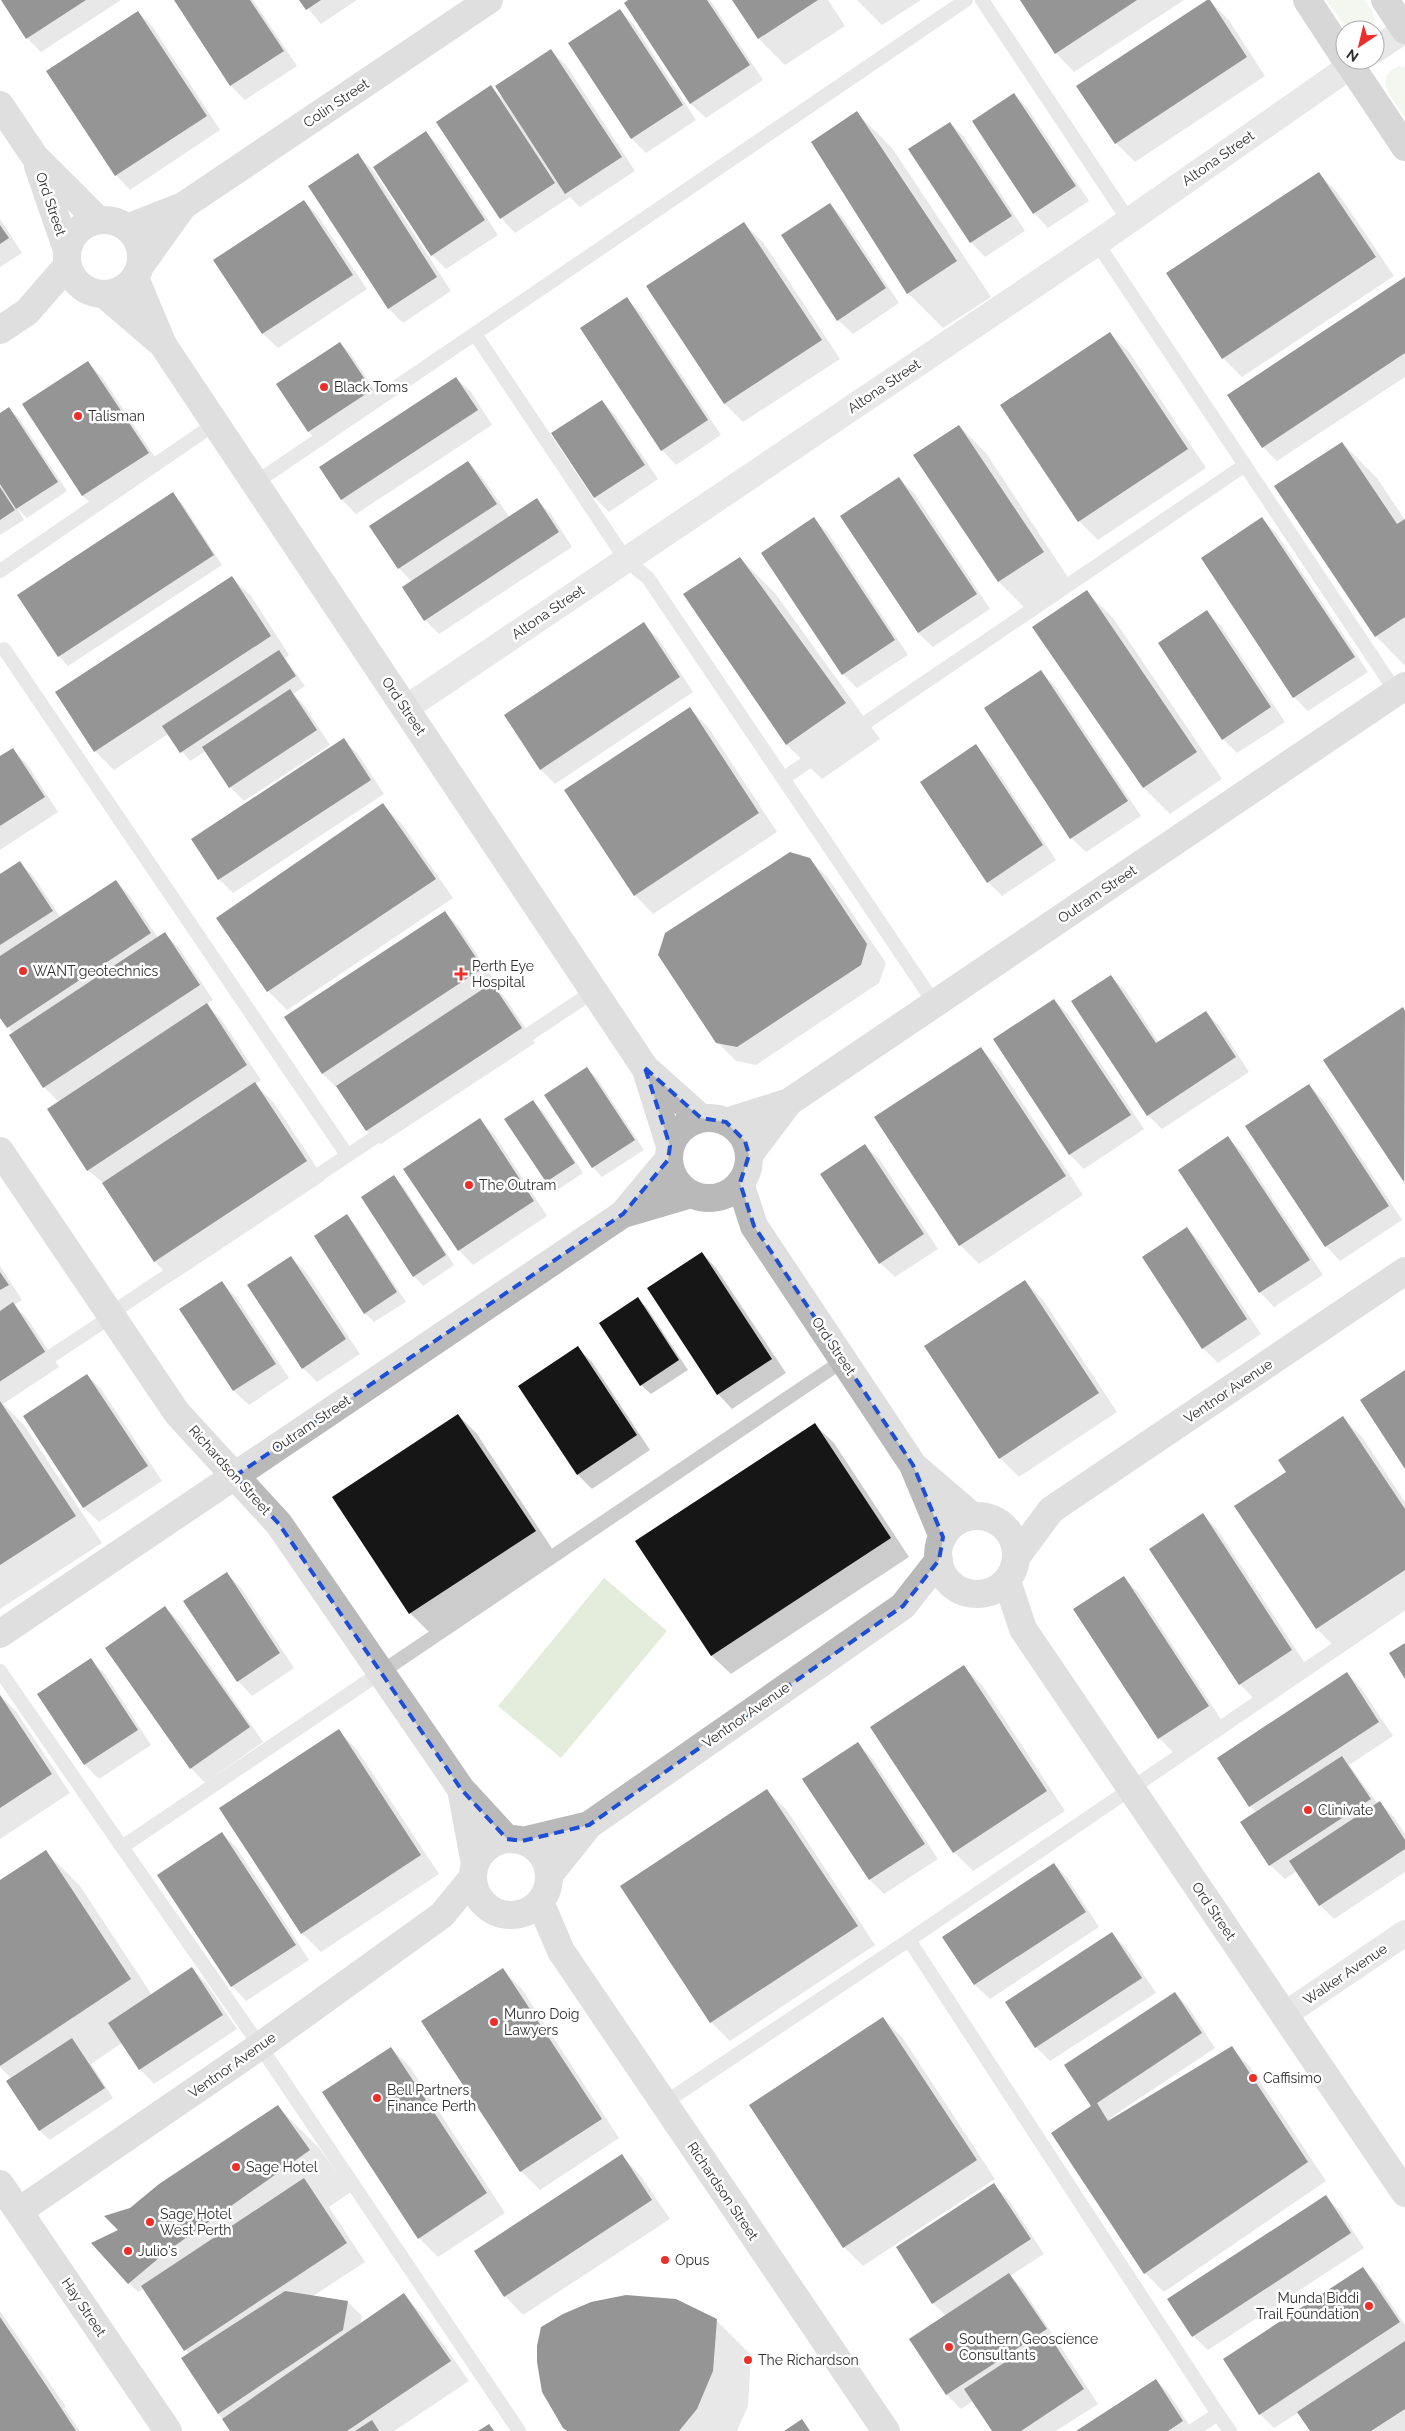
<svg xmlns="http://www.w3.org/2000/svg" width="1405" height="2431" font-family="Raleway,sans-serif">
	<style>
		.green { fill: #e4eddc }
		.shadow { fill: #0003 }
		.building { fill: #161616 }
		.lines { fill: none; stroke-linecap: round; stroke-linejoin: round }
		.lane { stroke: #ccc; stroke-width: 14 }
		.street { stroke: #ccc; stroke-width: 26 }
		.secondary { stroke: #b9b9b9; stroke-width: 28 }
		.primary { stroke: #a7a7a7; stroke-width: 28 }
		.marked { fill: none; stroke: #1d4ed8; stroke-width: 4; stroke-dasharray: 10 6; stroke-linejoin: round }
		.poi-dot { fill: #ee2e29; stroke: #fff; stroke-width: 2 }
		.labels { text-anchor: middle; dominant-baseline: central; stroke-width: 5; stroke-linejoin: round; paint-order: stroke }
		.street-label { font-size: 14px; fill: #2f2f2f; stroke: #fff }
		.poi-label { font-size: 14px; fill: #2f2f2f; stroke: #fff; text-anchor: start }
	</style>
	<rect width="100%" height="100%" fill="#fff"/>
	<path class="green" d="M1326 0H1365C1372 10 1379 19 1370 30H1348Z
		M1399 66 1405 67V117C1394 100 1370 78 1399 66Z
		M604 1578 667 1631 561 1758 498 1706Z"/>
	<path class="shadow" d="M2 0H121L41 52 27 38Z
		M175 0H253L297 66 245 100 231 86Z
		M301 0H357L321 24Z
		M630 0H710L763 80 706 118 691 104 625 3Z
		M734 0H828L845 26 785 65 759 39Z
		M857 0H921L882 25Z
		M1021 0H1184L1074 72 1056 53Z
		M1209 0 1228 19 1265 76 1135 162 1116 143Z
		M620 10 634 25 696 120 646 153 632 139 570 43Z
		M138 12 152 26 220 130 130 190 116 175Z
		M551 51 566 65 635 171 580 207 570 197 515 233 501 218 491 87 503 98Z
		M1014 94 1028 109 1089 201 1048 228 1034 213 974 121Z
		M857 113 892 148 991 297 943 328 908 293 813 142Z
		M950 123 964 137 1025 231 985 257 971 242 910 149Z
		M426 132 440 147 498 235 446 269 432 255Z
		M357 155 372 169 451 291 403 323 389 309 310 186Z
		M1319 174 1337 192 1394 276 1242 377 1223 358Z
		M304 201 318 216 367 289 278 348 263 334 215 260Z
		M830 204 844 219 899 303 853 334 838 320Z
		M0 219 22 253 0 267Z
		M744 224 763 242 840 359 743 422 725 404Z
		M1405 278V377L1277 461 1263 447Z
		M627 299 641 313 721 435 676 465 662 450Z
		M1110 333 1129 352 1206 468 1098 540 1079 521 1002 405Z
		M340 344 350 353 381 400 318 441 309 432 278 385Z
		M88 363 102 377 162 468 98 510 83 496 24 405Z
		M456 378 471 392 492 425 356 514 342 500 321 467Z
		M602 401 616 416 658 479 609 512 595 498Z
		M9 409 19 418 67 491 27 518 17 508 24 520 0 535V415Z
		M959 426 986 453 1069 579 1025 608 999 582 915 456Z
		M1342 443 1377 478 1405 520V666L1376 636Z
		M468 462 482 477 510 518 537 500 551 514 572 547 439 634 425 620 412 582 399 568Z
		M899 479 914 493 990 609 933 647 918 633Z
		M173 494 182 503 222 565 68 666 59 656Z
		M814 519 828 533 908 655 857 688 843 674Z
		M1262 519 1276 533 1368 672 1308 711 1294 697Z
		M740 558 775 593 880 739 822 779 787 745 685 595Z
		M232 578 251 596 289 655 285 658 305 686 293 694 304 705 330 745 244 801 230 787 206 751 190 761 168 734 114 770 95 751Z
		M1087 592 1113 618 1222 779 1170 814 1144 788 1034 627Z
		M1207 612 1221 626 1285 722 1237 753 1223 739Z
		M643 624 658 638 693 692 555 784 541 770 505 716Z
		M1041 672 1055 686 1141 816 1086 852 1071 838Z
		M690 709 708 727 777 832 653 914 635 895Z
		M344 740 358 754 384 794 233 893 219 879Z
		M976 746 990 760 1056 860 1002 896 988 882Z
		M13 750 27 764 58 812 0 850V758Z
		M382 805 401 823 453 898 287 1010 268 991Z
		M809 859 828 878 886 963 879 983 756 1065 736 1061 717 1042Z
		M20 863 34 877 61 918 116 881 130 896 158 938 165 934 179 948 213 1000 206 1004 221 1019 261 1080 255 1084 274 1103 325 1180 174 1280 155 1262 103 1183 88 1170 59 1102 44 1087 10 1035 13 1033 0 1015V876Z
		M445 913 459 927 496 983 493 985 506 999 535 1043 381 1144 366 1130 337 1088 323 1074 286 1017Z
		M1110 976 1125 990 1159 1043 1206 1012 1220 1027 1249 1072 1162 1129 1148 1115Z
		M1054 1000 1068 1014 1144 1129 1084 1169 1070 1155 995 1039Z
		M1403 1009 1405 1011V1182L1324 1061Z
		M980 1048 999 1067 1083 1195 979 1264 960 1245Z
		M587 1069 597 1078 644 1150 602 1177 593 1167 546 1095Z
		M1309 1085 1323 1100 1402 1220 1340 1261 1326 1246Z
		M533 1102 543 1111 583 1173 556 1191 547 1181Z
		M479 1120 494 1134 547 1216 473 1265 459 1250Z
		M1228 1138 1242 1152 1323 1275 1274 1307 1260 1292 1180 1170Z
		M865 1146 880 1160 938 1249 895 1277 880 1263Z
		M394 1177 403 1186 454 1265 423 1286 414 1276Z
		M347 1216 356 1226 406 1302 374 1322 365 1313Z
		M1187 1228 1201 1243 1261 1334 1218 1363 1203 1348 1143 1257Z
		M702 1253 716 1268 786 1373 732 1409 718 1394Z
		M291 1257 306 1272 360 1354 317 1382 303 1368Z
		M0 1266 22 1300 14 1305 27 1318 59 1367 3 1404 24 1425 102 1543 0 1609Z
		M1025 1281 1043 1300 1117 1412 1019 1477 1000 1458Z
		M222 1283 236 1297 289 1378 249 1405 234 1391 181 1309Z
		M638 1299 647 1308 688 1370 651 1394 641 1385Z
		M578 1348 592 1362 650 1450 592 1489 578 1475 520 1386Z
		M87 1375 101 1389 162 1481 99 1522 84 1508 25 1416Z
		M458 1415 477 1434 553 1550 429 1632 410 1613Z
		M1343 1418 1362 1437 1405 1502V1601L1335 1647 1316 1628 1288 1472Z
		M815 1425 834 1443 909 1557 731 1674 712 1656 637 1542Z
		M1203 1515 1217 1529 1306 1665 1254 1699 1240 1684Z
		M227 1574 241 1588 294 1668 252 1696 238 1681Z
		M1123 1578 1138 1592 1222 1721 1174 1753 1159 1738 1075 1610Z
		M165 1608 180 1622 263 1742 205 1783 191 1768Z
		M91 1660 105 1674 151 1745 99 1779 85 1765 38 1695Z
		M964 1667 982 1685 1065 1811 973 1871 954 1852 872 1727Z
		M1347 1673 1361 1688 1393 1736 1349 1765 1378 1804 1380 1803 1394 1817 1405 1834V1872L1334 1919 1320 1905 1297 1871 1285 1879 1270 1865 1257 1813 1250 1806Z
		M0 1695 15 1710 70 1793 0 1839Z
		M339 1731 357 1750 439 1874 321 1952 302 1933 220 1809Z
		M858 1744 872 1758 938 1859 884 1894 870 1880 804 1780Z
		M767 1791 786 1809 875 1945 730 2041 711 2022Z
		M221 1833 236 1847 309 1960 246 2001 232 1986Z
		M45 1851 80 1886 152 1995 192 1968 206 1983 237 2029 154 2084 140 2069 122 2043 91 2064 113 2098 50 2140 40 2131 8 2081 12 2079 0 2067V1881Z
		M1054 1864 1068 1879 1099 1927 990 1999 975 1985 944 1937Z
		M1112 1934 1126 1948 1156 1993 1050 2061 1036 2047Z
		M502 1969 521 1988 619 2138 540 2190 521 2171Z
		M1175 1993 1189 2008 1215 2048 1110 2118 1112 2120 1232 2048 1250 2067 1326 2181 1164 2292 1145 2273 1053 2133 1093 2107Z
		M883 2018 902 2037 995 2179 863 2266 844 2247Z
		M391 2048 410 2067 505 2213 438 2257 419 2238 324 2093Z
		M278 2107 319 2148 351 2192 329 2207 365 2262 313 2296 348 2302 362 2316 360 2325 404 2295 422 2314 469 2381 394 2431H231L218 2413 189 2354 144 2288 138 2292 129 2283 120 2230 131 2209Z
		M622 2156 640 2175 670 2219 523 2315 505 2296Z
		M994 2185 1008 2199 1044 2254 1010 2276 1023 2289 1098 2404 1056 2431H993L973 2401 961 2409 947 2395 910 2339 946 2316 933 2303Z
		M1326 2197 1340 2211 1364 2248 1208 2350 1193 2336Z
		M1363 2269 1377 2283 1405 2325V2431H1312L1299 2412 1274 2428 1260 2414Z
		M0 2311 66 2407 64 2408 80 2431H0Z
		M716 2320 751 2355 748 2406 737 2431H568Z
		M1156 2380 1170 2395 1193 2431H1078Z"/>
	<path class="building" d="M1 0H86L26 39Z
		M174 0H250L284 51 230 86Z
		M299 0H321L306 10Z
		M628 0H707L750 65 690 104 624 3Z
		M732 0H818L758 39Z
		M1020 0H1137L1055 54Z
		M1207 0H1210L1247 57 1115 144 1076 86Z
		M620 9 683 105 631 139 568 43Z
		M138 11 207 116 115 176 46 71Z
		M551 49 622 157 565 194 495 86Z
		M491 85 555 183 500 219 436 122Z
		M1014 93 1076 186 1033 214 972 121Z
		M857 111 957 261 907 294 811 142Z
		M950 122 1012 216 970 243 908 149Z
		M426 131 485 220 431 256 373 167Z
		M358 153 437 277 388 309 308 186Z
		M1319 172 1376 257 1222 359 1166 273Z
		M304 200 353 275 262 334 213 260Z
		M830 203 886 288 837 321 781 235Z
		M744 222 822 340 724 404 646 286Z
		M0 225 9 238 0 244Z
		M1405 277V353L1262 448 1227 395Z
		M627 297 708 420 661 451 580 328Z
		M1110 332 1188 449 1078 522 1000 405Z
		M340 342 372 390 308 432 276 384Z
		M88 361 149 453 82 496 22 404Z
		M456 377 478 410 341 500 319 467Z
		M602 400 645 465 594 498 551 433Z
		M9 407 58 482 16 509 0 484V413Z
		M959 425 1044 552 998 582 913 455Z
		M1342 442 1397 524 1405 519V617L1375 637 1274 486Z
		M468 461 497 504 398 569 369 526Z
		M899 477 977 594 918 633 840 516Z
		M0 487 15 510 0 520Z
		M173 492 214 555 58 657 17 595Z
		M537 498 559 532 424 621 402 587Z
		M814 517 895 640 842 675 761 553Z
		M1262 517 1355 657 1293 698 1201 558Z
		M740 557 846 703 786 745 683 594Z
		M232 576 271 636 94 752 55 692Z
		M1087 590 1197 752 1143 788 1032 627Z
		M1207 610 1271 707 1222 740 1158 643Z
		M644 622 680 677 540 770 504 715Z
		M279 650 296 676 180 753 162 726Z
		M1041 670 1128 801 1070 839 984 708Z
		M290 689 317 730 229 788 202 747Z
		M690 707 759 813 634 896 564 790Z
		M344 738 371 780 218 880 191 839Z
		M976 744 1043 845 987 883 920 782Z
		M13 748 45 797 0 826V756Z
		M383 803 436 879 267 992 216 918Z
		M790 852 810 858 867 944 861 965 737 1047 716 1043 658 955 665 933Z
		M20 861 53 911 0 945V874Z
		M116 880 151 933 7 1028 0 1018V956Z
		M445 911 483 968 322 1074 284 1017Z
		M165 932 200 985 43 1088 9 1035Z
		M1111 975 1156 1043 1206 1011 1236 1057 1147 1116 1071 1001Z
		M492 983 522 1028 366 1131 336 1086Z
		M1054 999 1131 1115 1069 1155 993 1039Z
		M207 1003 247 1065 87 1171 47 1109Z
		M1403 1007 1405 1011 1404 1182 1323 1060Z
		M981 1047 1066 1176 959 1246 874 1117Z
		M587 1067 635 1140 592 1168 544 1095Z
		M255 1082 307 1161 154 1262 102 1183Z
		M1309 1084 1389 1206 1325 1247 1245 1126Z
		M533 1100 575 1163 546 1182 504 1119Z
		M480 1118 534 1201 458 1251 403 1169Z
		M1228 1136 1310 1260 1259 1293 1178 1170Z
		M865 1144 924 1234 879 1264 820 1174Z
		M394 1175 446 1255 413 1277 361 1197Z
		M347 1214 397 1292 364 1314 314 1236Z
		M1187 1227 1247 1319 1202 1349 1142 1257Z
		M702 1252 772 1359 717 1395 647 1288Z
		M291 1256 346 1339 302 1369 247 1285Z
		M0 1272 9 1285 0 1290Z
		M1025 1280 1099 1393 999 1459 924 1346Z
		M222 1281 276 1364 233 1391 179 1309Z
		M638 1297 679 1360 640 1386 599 1323Z
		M13 1302 46 1353 0 1383V1311Z
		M578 1346 637 1435 577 1475 518 1386Z
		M1405 1370V1469L1360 1400Z
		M87 1374 148 1466 83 1508 23 1416Z
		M0 1401 76 1516 0 1565Z
		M458 1414 536 1531 409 1614 332 1497Z
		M1343 1416 1405 1509V1570L1316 1629 1234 1506 1286 1472 1278 1460Z
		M815 1423 891 1538 711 1656 635 1541Z
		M1203 1513 1292 1650 1239 1685 1149 1549Z
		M227 1572 280 1653 237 1682 183 1601Z
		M1124 1576 1209 1706 1158 1739 1073 1609Z
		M165 1606 250 1727 190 1769 105 1648Z
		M1405 1643V1679L1389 1653Z
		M91 1658 138 1730 84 1765 37 1694Z
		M964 1665 1047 1791 953 1853 870 1727Z
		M1347 1672 1379 1722 1249 1807 1217 1758Z
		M0 1695 52 1774 0 1808Z
		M339 1729 421 1855 301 1934 219 1808Z
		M858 1742 925 1844 869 1880 802 1779Z
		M1342 1756 1371 1799 1269 1866 1240 1822Z
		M767 1789 858 1926 710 2023 620 1886Z
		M1380 1801 1405 1840V1849L1319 1906 1289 1861Z
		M222 1832 296 1945 231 1987 157 1875Z
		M46 1850 131 1979 0 2066V1880Z
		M1054 1863 1086 1912 974 1985 942 1937Z
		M1112 1932 1142 1978 1035 2048 1005 2002Z
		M192 1967 223 2015 139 2070 108 2023Z
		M503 1968 602 2119 520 2172 421 2021Z
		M1175 1992 1202 2033 1097 2103 1108 2121 1232 2046 1308 2162 1144 2274 1051 2133 1091 2106 1064 2065Z
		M883 2017 977 2160 843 2248 749 2105Z
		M72 2038 105 2088 39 2131 6 2081Z
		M391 2047 487 2193 418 2239 322 2092Z
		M278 2105 310 2150 166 2252 128 2284 91 2243 118 2230 104 2216 130 2208 159 2184Z
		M622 2154 652 2200 504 2297 474 2251Z
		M304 2178 347 2243 184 2351 141 2286Z
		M994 2183 1031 2239 932 2304 896 2247Z
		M1326 2195 1351 2233 1192 2337 1167 2299Z
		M1363 2267 1400 2322 1259 2415 1223 2359Z
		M1009 2273 1047 2329 946 2395 909 2339Z
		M285 2291 348 2301 343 2330 218 2414 181 2358Z
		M404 2293 451 2361 347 2431H230L222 2419Z
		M626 2295 676 2299 717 2319 713 2371 697 2409 679 2431H567L563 2428 542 2392 537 2362V2346L541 2327 563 2314 591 2302Z
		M0 2317 48 2388 76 2431H0Z
		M1048 2334 1084 2389 1021 2431H992L964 2389Z
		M1405 2341V2409L1371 2431H1310L1297 2412Z
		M1156 2379 1183 2421 1168 2431H1076Z
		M802 2419 810 2431H784Z
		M372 2420 379 2431H355Z
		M489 2424 494 2431H478Z"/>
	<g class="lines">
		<path class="lane" d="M982 0 1129 221
			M1097 243 1396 692
			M475 334 626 560 648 578 935 1004
			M255 483 966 0
			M0 571 216 423
			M4 649 347 1155
			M784 778 1245 465
			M110 1314 594 991
			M0 1390 112 1316
			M0 1671 260 2046 519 2431
			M122 1847 844 1360
			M909 1940 1218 2414
			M664 2103 909 1940 1405 1602
			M1192 2431 1218 2414 1230 2431
			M1400 2431 1405 2427"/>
		<path class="street" d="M1375 50 1405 30
			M406 708 1097 243 1359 60
			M1284 2015 1405 1933"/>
		<path class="secondary" d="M0 105 35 157 98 220
			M38 166 67 250
			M67 257a37 37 0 1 1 74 0a37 37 0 1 1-74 0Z
			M127 228 183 206 489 0
			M140 266 183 206
			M135 278 163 345 645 1068 701 1118
			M104 294 160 342
			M0 330 27 312 68 265
			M646 1070 670 1146
			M669 1158a40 40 0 1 1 80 0a40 40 0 1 1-80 0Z
			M726 1122 789 1102 1405 686
			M0 1151 177 1413 279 1524 461 1789 507 1839
			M749 1155 789 1102
			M740 1183 754 1226 913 1465 943 1537
			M623 1214 691 1194
			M916 1468 972 1516
			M938 1555a39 39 0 1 1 78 0a39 39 0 1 1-78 0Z
			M1017 1556 1051 1510 1405 1271
			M1007 1581 1023 1629 1405 2193
			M0 1634 623 1214 668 1160
			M461 1789 475 1864
			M473 1877a38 38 0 1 1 76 0a38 38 0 1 1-76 0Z
			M522 1841 589 1825
			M549 1875 589 1825 903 1606 939 1560
			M540 1902 561 1951 886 2431
			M0 2184 168 2431
			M19 2211 260 2046 442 1915 473 1877"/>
		<path class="primary" d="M1307 0 1345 58
			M1385 0 1405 30
			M1347 60 1405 147"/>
	</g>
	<path d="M0 0H1405V2431H0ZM645 1068 701 1118 726 1122 745 1141 749 1155 740 1183 754 1226 913 1465 943 1537 939 1560 903 1606 589 1825 522 1841 507 1839 461 1789 279 1524 235 1476 623 1214 668 1160 670 1146Z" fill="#fff" fill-opacity=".55" fill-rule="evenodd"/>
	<path class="marked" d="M645 1068 701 1118 726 1122 745 1141 749 1155 740 1183 754 1226 913 1465 943 1537 939 1560 903 1606 589 1825 522 1841 507 1839 461 1789 279 1524 235 1476 623 1214 668 1160 670 1146Z"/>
	<g class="poi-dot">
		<circle cx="324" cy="387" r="5"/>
		<circle cx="78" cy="416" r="5"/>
		<circle cx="23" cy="971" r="5"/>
		<path d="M458.5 966.5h5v5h5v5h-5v5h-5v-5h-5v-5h5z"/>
		<circle cx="469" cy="1185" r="5"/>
		<circle cx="1308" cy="1810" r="5"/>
		<circle cx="494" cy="2022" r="5"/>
		<circle cx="1253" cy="2078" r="5"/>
		<circle cx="377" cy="2098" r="5"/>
		<circle cx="236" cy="2167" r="5"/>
		<circle cx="150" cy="2222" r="5"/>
		<circle cx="128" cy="2251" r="5"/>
		<circle cx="665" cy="2260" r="5"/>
		<circle cx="1369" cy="2306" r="5"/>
		<circle cx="949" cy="2347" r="5"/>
		<circle cx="748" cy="2360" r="5"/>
	</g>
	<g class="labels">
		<g class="street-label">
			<text transform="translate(336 103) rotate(-34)">Colin Street</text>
			<text transform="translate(1218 158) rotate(-35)">Altona Street</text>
			<text transform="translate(51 204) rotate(71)">Ord Street</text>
			<text transform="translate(884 386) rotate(-34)">Altona Street</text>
			<text transform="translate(548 612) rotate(-34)">Altona Street</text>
			<text transform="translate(404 706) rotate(56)">Ord Street</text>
			<text transform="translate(1097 894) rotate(-34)">Outram Street</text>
			<text transform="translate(834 1346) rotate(56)">Ord Street</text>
			<text transform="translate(1228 1391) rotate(-34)">Ventnor Avenue</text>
			<text transform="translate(311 1424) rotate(-34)">Outram Street</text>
			<text transform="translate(230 1470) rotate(48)">Richardson Street</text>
			<text transform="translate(746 1715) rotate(-35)">Ventnor Avenue</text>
			<text transform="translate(1214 1911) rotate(56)">Ord Street</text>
			<text transform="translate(1345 1974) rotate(-34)">Walker Avenue</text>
			<text transform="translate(232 2065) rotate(-35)">Ventnor Avenue</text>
			<text transform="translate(723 2191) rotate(56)">Richardson Street</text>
			<text transform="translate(84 2307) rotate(56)">Hay Street</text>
		</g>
		<g class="poi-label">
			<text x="334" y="387">Black Toms</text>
			<text x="88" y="416">Talisman</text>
			<text x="472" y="966">Perth Eye<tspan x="472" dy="16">Hospital</tspan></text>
			<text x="33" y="971">WANT geotechnics</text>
			<text x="479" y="1185">The Outram</text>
			<text x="1318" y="1810">Clinivate</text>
			<text x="504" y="2014">Munro Doig<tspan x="504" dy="16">Lawyers</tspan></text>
			<text x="1263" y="2078">Caffisimo</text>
			<text x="387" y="2090">Bell Partners<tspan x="387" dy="16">Finance Perth</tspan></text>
			<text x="246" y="2167">Sage Hotel</text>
			<text x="160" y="2214">Sage Hotel<tspan x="160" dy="16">West Perth</tspan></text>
			<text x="138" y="2251">Julio's</text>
			<text x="675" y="2260">Opus</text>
			<text x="1359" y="2298" text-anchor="end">Munda Biddi<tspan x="1359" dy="16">Trail Foundation</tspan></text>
			<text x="959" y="2339">Southern Geoscience<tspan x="959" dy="16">Consultants</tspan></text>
			<text x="758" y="2360">The Richardson</text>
		</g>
	</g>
	<g transform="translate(1360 45) rotate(215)"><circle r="24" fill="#ffffff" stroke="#acacac"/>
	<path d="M0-4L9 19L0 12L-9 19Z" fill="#ee2e29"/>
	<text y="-8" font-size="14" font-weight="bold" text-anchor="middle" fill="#2f2f2f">N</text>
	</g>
</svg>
